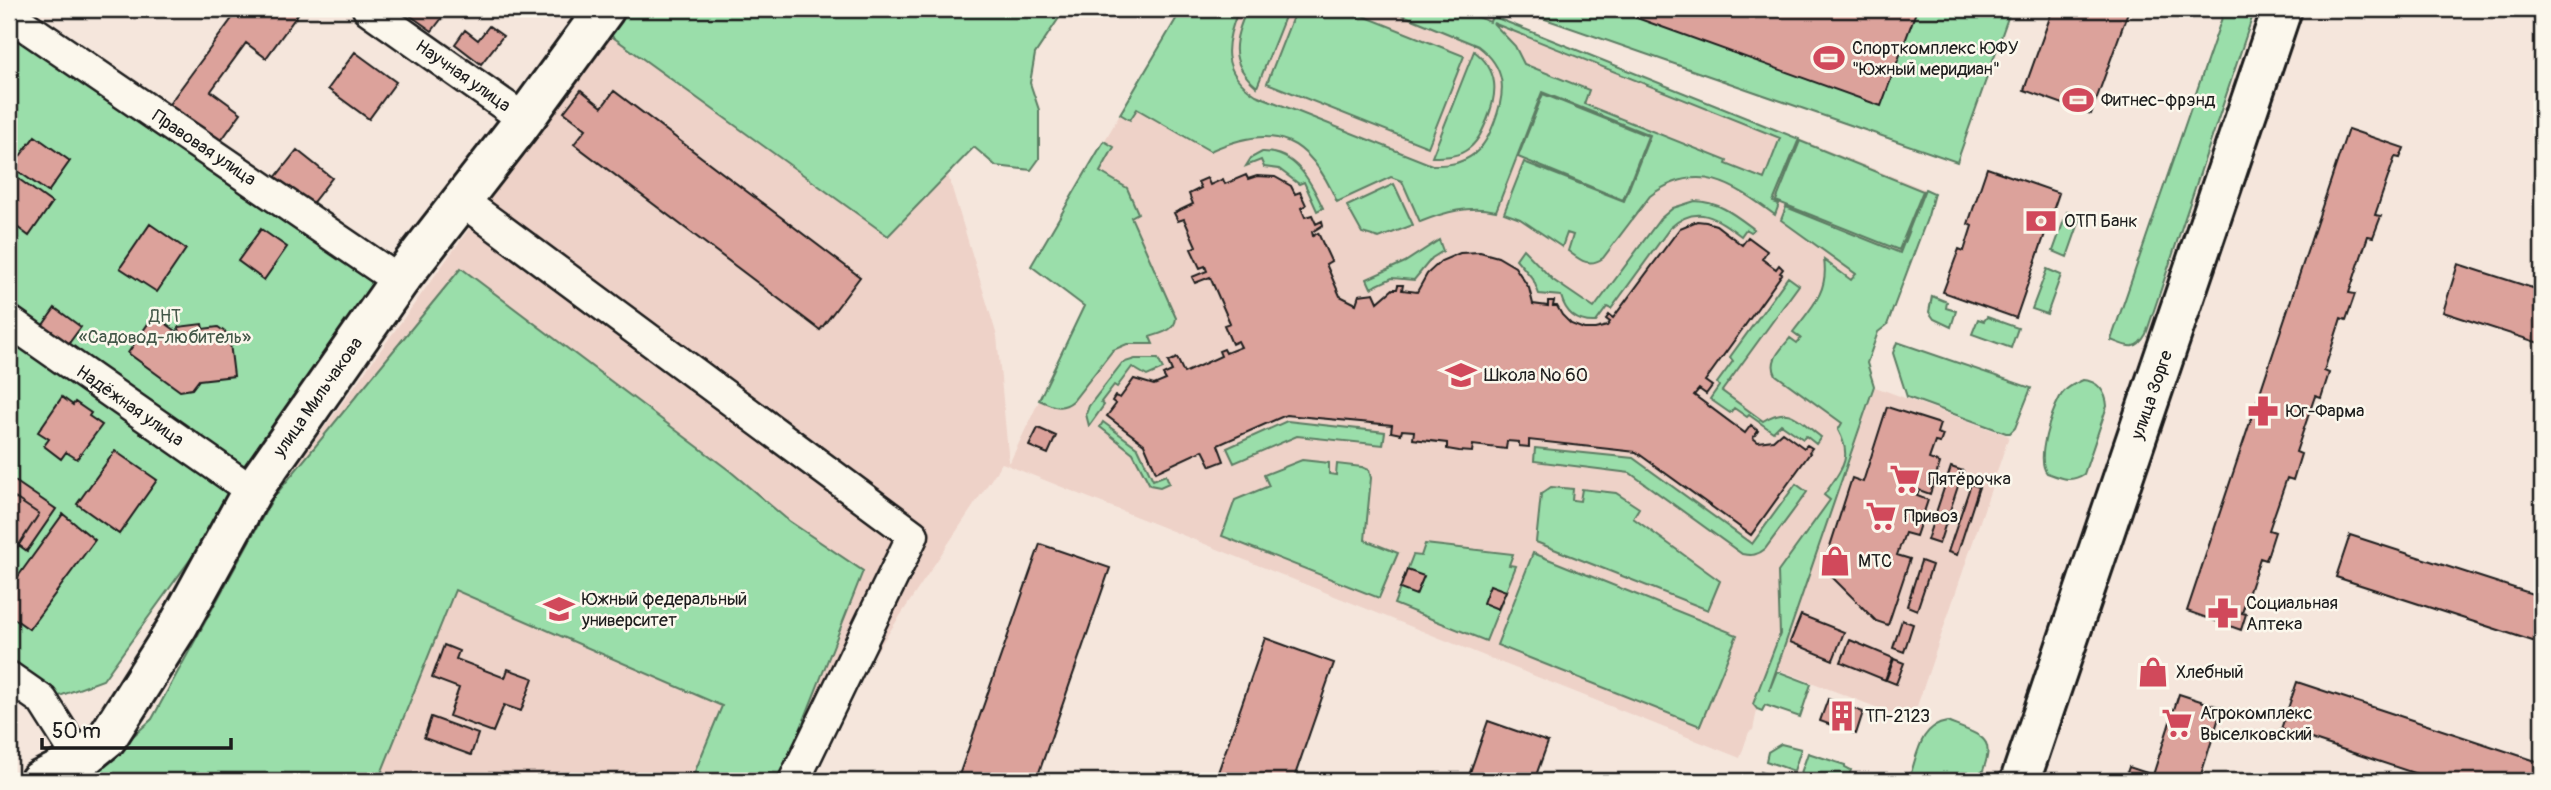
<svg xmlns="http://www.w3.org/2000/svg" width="2551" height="790" font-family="Pangolin,sans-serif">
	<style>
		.built { fill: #eed2c8 }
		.green { fill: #9adeaa; stroke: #5b7d63; stroke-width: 2; fill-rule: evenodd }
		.building { fill: #dca29b; stroke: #1c1c1c; stroke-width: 2 }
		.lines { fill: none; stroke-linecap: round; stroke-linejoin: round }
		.street-casing { stroke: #1c1c1c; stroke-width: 35 }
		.secondary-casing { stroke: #1c1c1c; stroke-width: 44 }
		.street { stroke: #fbf7ec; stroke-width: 30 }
		.secondary { stroke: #fbf7ec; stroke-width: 38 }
		.labels { text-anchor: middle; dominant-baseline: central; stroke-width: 5; stroke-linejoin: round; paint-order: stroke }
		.poi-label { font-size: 18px; fill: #1c1c1c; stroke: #fbf7ec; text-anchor: start }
		.street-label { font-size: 18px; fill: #1c1c1c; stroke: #fbf7ec }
		.park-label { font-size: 18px; fill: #425647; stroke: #fbf7ec }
	</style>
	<rect width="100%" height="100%" fill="#f5e6dc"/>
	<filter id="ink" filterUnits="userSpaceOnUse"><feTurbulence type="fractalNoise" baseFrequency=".0143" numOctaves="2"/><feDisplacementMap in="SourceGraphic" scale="14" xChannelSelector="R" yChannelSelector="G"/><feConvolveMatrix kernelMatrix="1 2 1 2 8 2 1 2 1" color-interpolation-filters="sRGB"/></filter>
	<g filter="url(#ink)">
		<path class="built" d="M629 9H824L937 139 997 336 1009 464 1084 306 1031 266 1182 9H1457L1489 22 1492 16 1934 193 1928 216 1887 325 1878 332 1867 363 1874 386 1823 535 1875 387 2009 436 1912 721 1777 669 1762 711 1757 710 1753 730 1749 732 1740 758 1002 463 790 781H103L152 719 273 498Z"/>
		<path class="green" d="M629 9H1065L1035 54 1030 83 1039 110V159L1031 170 996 166 974 147 888 236 610 35Z
			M1182 9H1239C1224 44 1220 72 1256 95L1432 165C1443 165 1454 165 1464 160 1480 153 1488 139 1494 123 1506 92 1507 68 1478 46L1388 9H1457L1490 22 1492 16 1799 139 1773 202 1779 204 1775 215C1733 184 1698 160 1650 196L1603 258C1589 268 1580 260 1568 251L1573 235 1567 233 1562 247 1520 219 1504 213 1524 162 1624 201 1650 135 1542 92 1496 211C1469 205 1445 212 1420 222L1402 181 1391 177 1337 202C1309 137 1276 122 1210 151L1137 109 1130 120 1120 114ZM1493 23 1780 138 1764 179 1726 164 1727 161 1584 104 1589 90 1524 64 1515 46Z
			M1247 9H1288L1257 87C1227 62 1234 40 1247 9Z
			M1296 9H1346L1464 56 1428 147 1267 83Z
			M1516 9H2011L1957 162Z
			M2225 9H2255L2146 334C2136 352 2128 347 2111 340Z
			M9 27 386 289 103 680 57 697 9 664Z
			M1474 51C1499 70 1498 93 1487 120 1482 132 1477 144 1465 151 1455 157 1444 157 1432 157Z
			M1543 94 1648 136 1623 200 1518 157Z
			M1104 141 1114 147 1100 172 1127 188 1138 213 1131 217 1176 318C1175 331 1161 333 1150 337L1153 344H1127L1113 350 1073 401C1061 411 1052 406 1039 400L1084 306 1031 266Z
			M1800 141 1923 191 1899 250 1776 201Z
			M1262 152C1296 151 1311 182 1323 208L1317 211 1304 182 1299 184 1279 169 1264 167 1261 160 1246 166 1251 158Z
			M1394 184 1413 225 1379 238 1362 233 1347 206Z
			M1925 189 1934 193 1928 216 1887 325 1878 332 1867 363 1874 386 1769 691 1777 671 1811 684 1800 717 1765 705 1762 711 1757 709 1753 704 1780 634 1778 572 1830 500 1824 495C1841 470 1854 459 1838 430L1842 423 1776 375C1768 360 1781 350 1790 338L1797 343 1801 338 1793 332C1811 308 1829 292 1824 260L1851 280 1856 274 1781 220 1786 207 1900 253Z
			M1695 201C1720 202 1735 215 1754 229L1751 232 1746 229 1741 236C1717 218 1697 203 1670 228L1611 309 1607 307 1596 322C1577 323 1566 314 1561 296L1539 294 1533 279 1516 259 1523 249 1553 280 1594 308 1660 219 1673 208Z
			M2067 212 2081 217 2067 257 2053 251Z
			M1439 240 1443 251 1432 258 1414 280 1392 278 1371 288 1367 279 1405 262Z
			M461 268 730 471 789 521 863 571 780 781H691L722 706 455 590 378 781H83L152 719 273 498Z
			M2047 269 2061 275 2047 314 2032 309Z
			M1788 277 1799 285 1722 391 1763 421C1791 404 1798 420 1821 437L1816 444 1806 436 1803 439 1781 424 1773 432 1749 415 1747 417 1734 408 1730 413 1710 399 1719 386 1717 383 1733 361 1730 357Z
			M1932 296 1947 302 1946 308 1956 311 1951 327 1934 319 1929 312Z
			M1987 317 2018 328 2011 348 1972 334 1978 319 1984 321Z
			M1897 342 2031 388 2015 428 2010 433H2006L1907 397 1893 353Z
			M1135 359H1158L1163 369 1147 376 1132 367 1117 387 1114 385 1101 402 1104 405 1089 426 1086 414 1089 406 1122 363Z
			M2083 380C2098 381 2106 392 2107 406L2084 474C2071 483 2061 478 2047 473 2035 459 2052 412 2060 397 2065 388 2074 384 2083 380Z
			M1287 421 1385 432 1383 445 1297 436 1234 463 1227 448Z
			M1103 422 1138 448 1153 480 1166 475 1169 483 1160 487 1150 485 1133 453 1100 427Z
			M1535 448 1633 458 1752 544 1796 484 1807 492 1765 549C1758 555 1752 556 1742 554L1630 473 1534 461Z
			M1302 460 1329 463V474L1336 475 1337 464 1362 467 1369 470 1371 478 1365 540 1398 553 1379 598 1222 536 1235 500 1269 486 1264 475Z
			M1551 487 1573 489 1572 500 1580 501 1582 489 1616 493 1639 508 1633 518 1720 581 1708 610 1536 542 1541 494Z
			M1425 544 1513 554 1509 565 1516 566 1486 641 1394 604 1413 555 1421 556Z
			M1533 553 1737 635 1700 726 1497 645Z
			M1947 722C1987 738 1997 737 1979 781H1916L1910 776C1918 753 1920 726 1947 722Z
			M1781 744 1801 749 1794 771 1766 761 1768 752Z
			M1808 753 1845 765V767L1851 770 1847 781H1824L1801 773Z"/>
		<path class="building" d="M239 9H290L298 14 266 58 246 43 211 91 241 113 218 145 167 107Z
			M401 9H449L432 31Z
			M1612 9H1917L1881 106Z
			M2053 9 2064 11V9H2129L2091 114 2024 90Z
			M489 26 503 36 481 64 455 44 465 30 478 40Z
			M355 52 396 82 369 119 328 89Z
			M581 90 602 107 614 91 860 277 820 330 574 144 586 129 564 112Z
			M2348 129 2404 148 2400 158 2395 157 2375 215 2381 216 2373 237 2368 236 2349 293 2355 294 2346 320 2341 318 2324 371 2329 373 2321 398 2315 396 2296 452 2301 454 2293 480 2287 478 2269 530 2275 532 2266 560 2260 558 2242 613 2246 614 2241 630 2187 611Z
			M35 136 70 161 48 192 12 167Z
			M297 150 332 178 306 211 271 183Z
			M1987 168 2059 193 2016 318 1943 292 1959 249 1964 251 1972 226 1968 224Z
			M9 172 52 203 29 236 9 221Z
			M1246 175 1248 179 1257 176 1275 177 1291 186 1295 194 1300 192 1306 205 1301 208 1305 217 1312 215 1316 224 1322 221 1323 225 1312 232 1313 236 1318 233 1331 261 1326 264 1340 296 1356 304 1359 295 1374 293 1378 302 1393 289H1397L1398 285H1403L1402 290 1417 292 1427 274 1441 261 1460 253 1480 252 1498 257 1515 267 1529 288 1533 304 1548 306V301H1554L1553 306H1557L1562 315 1571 324 1584 329H1595L1607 326 1610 322 1606 319 1609 315 1613 318 1680 228 1697 221 1706 222 1716 225 1742 245 1748 237 1767 251 1762 259 1776 269 1779 265 1783 269 1780 273 1782 274 1705 381 1712 386 1706 394 1699 389 1694 395 1745 433 1751 425 1758 431 1753 438 1758 442 1773 440 1782 432 1804 448 1807 445 1812 448 1809 452 1810 453 1751 535 1636 452 1529 440V447L1519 446V442L1507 441 1506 449 1473 445 1472 452 1459 451 1447 449V443L1413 439 1414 431 1402 430 1401 434 1391 432 1392 425 1286 415 1218 445 1224 461 1211 466 1203 450 1156 472 1144 444 1107 416 1116 404 1112 401 1115 396 1120 398 1134 379 1154 385 1166 380 1163 375 1172 371 1168 362 1177 358 1184 373 1221 356 1219 351 1224 349 1226 353 1241 347 1238 341 1232 344 1224 325 1230 323 1210 277 1195 283 1192 277 1207 271 1205 266 1200 268 1191 249 1196 246 1184 219 1178 221 1174 213 1193 204 1189 194 1201 188 1198 182 1207 178 1210 185 1223 179 1225 184Z
			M150 224 186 249 157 292 120 268Z
			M261 229 287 247 264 280 238 261Z
			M2458 264 2542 291V344L2443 312Z
			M55 308 81 327 64 350 38 332Z
			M154 315 179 333 178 327 202 324 203 329 218 327 229 335 234 376 199 380 192 389 180 391 128 353Z
			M62 397 73 405 75 402 91 413 89 416 102 425 77 459 66 452 61 459 44 446 49 439 38 432Z
			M1887 407 1940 424 1937 433 1943 435 1940 443 1935 442 1929 459 1940 463 1930 494 1919 490 1917 496 1928 500 1916 536 1905 533 1897 555 1910 559 1888 625 1876 621 1823 568 1852 478 1863 482Z
			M1038 428 1056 436 1048 454 1029 446Z
			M115 451 157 480 119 534 77 504Z
			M1951 467 1963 471 1939 544 1927 540Z
			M9 477 56 509 27 551 9 538Z
			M1971 484 1979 487 1957 555 1948 552Z
			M9 494 39 514 9 560Z
			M63 514 95 540 29 629 9 615V589Z
			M2350 535 2542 597V644L2336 577Z
			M1040 544 1110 568 1036 781H957Z
			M1921 561 1932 565 1917 610 1907 606Z
			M1407 570 1424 576 1416 595 1400 589Z
			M1490 585 1506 591 1498 609 1483 603Z
			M1801 615 1844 632 1833 660 1790 642Z
			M1902 620 1913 624 1904 652 1893 648Z
			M1265 638 1334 663 1293 781H1215Z
			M1850 640 1893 658 1885 680 1841 662Z
			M444 645 459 651 456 659 505 678 508 669 533 678 521 711 504 705 493 732 449 716 459 688 432 678Z
			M1894 659 1904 663 1896 684 1886 680Z
			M2297 682 2542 763V781H2438L2281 729Z
			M2179 694 2222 708 2199 781H2124L2129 767 2153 775Z
			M1828 699 1863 712 1856 734 1820 721Z
			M431 717 478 734 471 755 424 738Z
			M1488 721 1548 742 1534 781H1467Z
			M1761 772 1788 781H1758Z"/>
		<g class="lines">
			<g class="street-casing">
				<path id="street" d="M368 9 524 119
					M9 15 399 281
					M461 200 913 535 794 781
					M9 321 252 491
					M9 677 42 700 80 760"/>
			</g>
			<g class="secondary-casing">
				<path id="secondary" d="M39 781 80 760 107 738 178 626 252 491 399 281 518 128 605 9
					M2020 781 2282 9"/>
			</g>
			<use href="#street" class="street"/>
			<use href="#secondary" class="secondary"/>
		</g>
	</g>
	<defs>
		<g id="stadium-bare" transform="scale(2.415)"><path d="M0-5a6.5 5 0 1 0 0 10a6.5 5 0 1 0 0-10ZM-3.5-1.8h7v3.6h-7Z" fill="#d1495b" stroke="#fbf7ec" stroke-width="2.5" paint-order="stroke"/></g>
		<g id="bank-bare" transform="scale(2.415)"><path d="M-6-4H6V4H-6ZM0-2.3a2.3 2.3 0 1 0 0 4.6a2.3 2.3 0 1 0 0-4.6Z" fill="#d1495b" stroke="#fbf7ec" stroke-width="2.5" paint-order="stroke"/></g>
		<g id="school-bare" transform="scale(2.415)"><path d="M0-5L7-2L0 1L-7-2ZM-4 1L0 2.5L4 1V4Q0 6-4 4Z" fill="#d1495b" stroke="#fbf7ec" stroke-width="2.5" paint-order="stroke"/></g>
		<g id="pharmacy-bare" transform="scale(2.415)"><path d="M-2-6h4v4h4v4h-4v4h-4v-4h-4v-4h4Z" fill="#d1495b" stroke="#fbf7ec" stroke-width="2.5" paint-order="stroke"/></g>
		<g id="supermarket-bare" transform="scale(2.415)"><path d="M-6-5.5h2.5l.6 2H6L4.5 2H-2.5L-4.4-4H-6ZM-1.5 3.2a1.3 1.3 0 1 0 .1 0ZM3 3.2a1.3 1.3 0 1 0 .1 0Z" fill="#d1495b" stroke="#fbf7ec" stroke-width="2.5" paint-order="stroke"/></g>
		<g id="shop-bare" transform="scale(2.415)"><path d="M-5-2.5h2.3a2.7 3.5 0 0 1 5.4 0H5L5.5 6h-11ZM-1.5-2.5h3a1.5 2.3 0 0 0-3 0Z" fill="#d1495b" stroke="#fbf7ec" stroke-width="2.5" paint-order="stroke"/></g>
		<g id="university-bare" transform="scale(2.415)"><path d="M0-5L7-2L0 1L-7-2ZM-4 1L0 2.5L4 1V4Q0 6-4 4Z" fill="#d1495b" stroke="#fbf7ec" stroke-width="2.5" paint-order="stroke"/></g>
		<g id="building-bare" transform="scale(2.415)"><path d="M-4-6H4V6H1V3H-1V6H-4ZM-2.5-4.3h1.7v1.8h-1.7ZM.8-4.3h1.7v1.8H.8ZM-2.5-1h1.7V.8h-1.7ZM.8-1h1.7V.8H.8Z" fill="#d1495b" stroke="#fbf7ec" stroke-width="2.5" paint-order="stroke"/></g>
	</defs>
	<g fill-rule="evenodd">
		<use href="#stadium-bare" x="1829" y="58"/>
		<use href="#stadium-bare" x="2078" y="100"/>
		<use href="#bank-bare" x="2041" y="221"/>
		<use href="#school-bare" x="1461" y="375"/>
		<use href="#pharmacy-bare" x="2263" y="411"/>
		<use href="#supermarket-bare" x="1905" y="479"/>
		<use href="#supermarket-bare" x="1881" y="516"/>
		<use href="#shop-bare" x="1835" y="561"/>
		<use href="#university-bare" x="559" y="609"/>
		<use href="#pharmacy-bare" x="2223" y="613"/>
		<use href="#shop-bare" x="2153" y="672"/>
		<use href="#building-bare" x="1842" y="716"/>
		<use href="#supermarket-bare" x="2177" y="723"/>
	</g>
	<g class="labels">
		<g class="poi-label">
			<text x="1852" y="48">Спорткомплекс ЮФУ<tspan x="1852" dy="21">"Южный меридиан"</tspan></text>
			<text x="2101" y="100">Фитнес-фрэнд</text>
			<text x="2064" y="221">ОТП Банк</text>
			<text x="1484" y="375">Школа № 60</text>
			<text x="2286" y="411">Юг-Фарма</text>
			<text x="1928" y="479">Пятёрочка</text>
			<text x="1904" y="516">Привоз</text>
			<text x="1858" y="561">МТС</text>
			<text x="582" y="599">Южный федеральный<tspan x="582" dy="21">университет</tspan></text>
			<text x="2246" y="603">Социальная<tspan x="2246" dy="21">Аптека</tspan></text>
			<text x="2176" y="672">Хлебный</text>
			<text x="2200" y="713">Агрокомплекс<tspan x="2200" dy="21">Выселковский</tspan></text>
			<text x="1865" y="716">ТП-2123</text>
		</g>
		<g class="street-label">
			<text transform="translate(463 76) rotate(35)">Научная улица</text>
			<text transform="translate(204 148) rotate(34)">Правовая улица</text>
			<text transform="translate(2152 395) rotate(-71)">улица Зорге</text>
			<text transform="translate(318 397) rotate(-55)">улица Мильчакова</text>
			<text transform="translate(130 406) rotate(35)">Надёжная улица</text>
		</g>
		<g class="park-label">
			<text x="165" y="316">ДНТ<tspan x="165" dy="21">«Садовод-любитель»</tspan></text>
		</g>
	</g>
	<rect width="2551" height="790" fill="none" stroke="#fbf7ec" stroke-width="35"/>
	<rect x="18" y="18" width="2516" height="755" fill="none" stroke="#1c1c1c" stroke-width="2.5" filter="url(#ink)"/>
	<path d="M42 738v10h189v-10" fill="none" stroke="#1c1c1c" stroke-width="3.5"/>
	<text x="52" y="738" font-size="21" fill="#1c1c1c" stroke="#fbf7ec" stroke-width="5" paint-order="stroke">50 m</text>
</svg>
